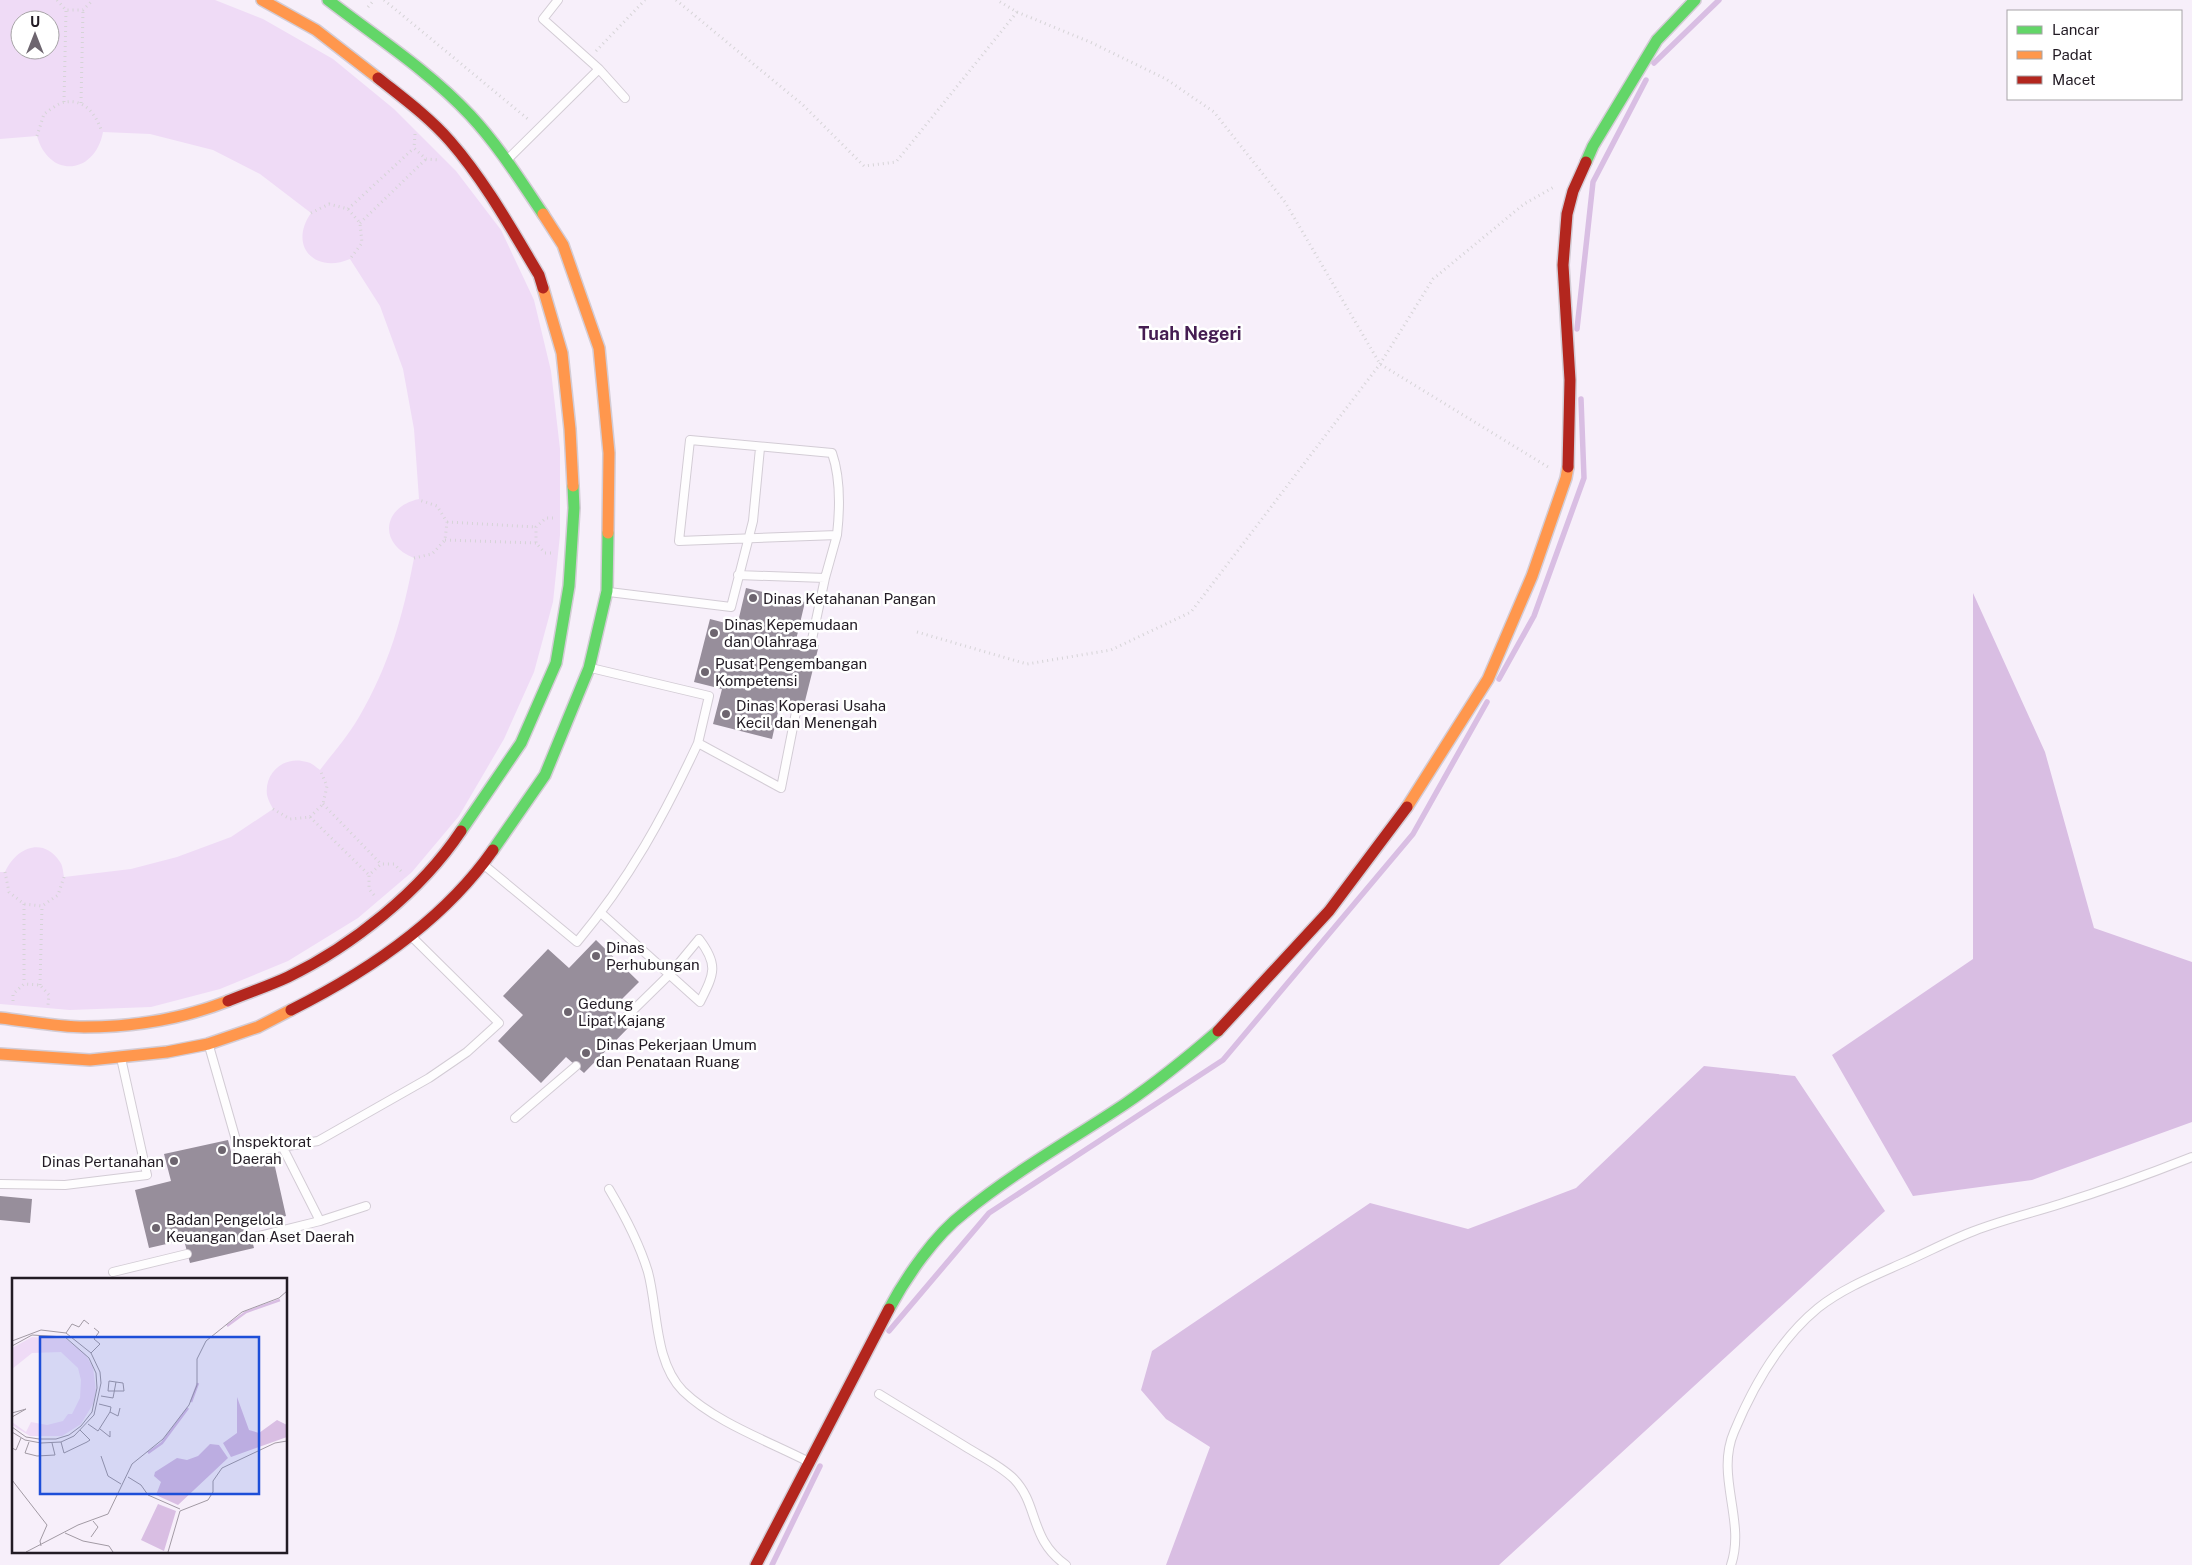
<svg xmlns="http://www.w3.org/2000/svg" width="2192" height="1565" font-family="'Public Sans',sans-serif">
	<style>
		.green { fill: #efdbf6; fill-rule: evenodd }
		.water { fill: #d9bee3 }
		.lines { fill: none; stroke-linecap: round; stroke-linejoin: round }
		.stream { stroke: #d9bee3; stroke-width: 5.5 }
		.building { fill: #978e9b }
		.lane-casing { stroke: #d3ccd5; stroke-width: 10 }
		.fast-casing { stroke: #d3ccd5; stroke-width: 14 }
		.slow-casing { stroke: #d3ccd5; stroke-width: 14 }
		.jam-casing { stroke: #d3ccd5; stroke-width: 14 }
		.path { stroke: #d6d4d7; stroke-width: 3; stroke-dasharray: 1 4; stroke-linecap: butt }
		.lane { stroke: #fefdfe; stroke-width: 8 }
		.fast { stroke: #63d668; stroke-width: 11 }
		.slow { stroke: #ff974d; stroke-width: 11 }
		.jam { stroke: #b3261e; stroke-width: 11 }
		.poi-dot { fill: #6d656f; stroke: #fff; stroke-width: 2 }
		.labels { text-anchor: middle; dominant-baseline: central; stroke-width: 5; stroke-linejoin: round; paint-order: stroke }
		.poi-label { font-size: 15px; fill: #221b24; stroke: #fff; text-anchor: start }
		.quarter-label { font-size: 18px; font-weight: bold; fill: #451d52; stroke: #fff }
		.inset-river { fill: none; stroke: #d9bee3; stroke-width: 2.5 }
		.inset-road { fill: none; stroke: #a29aa4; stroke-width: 1 }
		.view { fill: #1d4ed8; fill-opacity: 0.15; stroke: #1d4ed8; stroke-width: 2.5 }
		.inset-edge { fill: none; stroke: #221b24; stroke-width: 2.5 }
	</style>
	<rect width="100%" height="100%" fill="#f7effa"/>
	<path class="green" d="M0 0H215L263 19 333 59 394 109 456 171 501 230 534 300 551 371 560 449V535L553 602 534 672 504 739 459 816 412 872 358 918 288 961 220 989 151 1007 70 1010 0 1004V872H5C16 848 43 836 60 862 63 866 63 872 64 877L131 869 177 857 231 837 273 809C271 805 268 800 267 795 264 772 285 755 307 762 312 763 316 767 320 770 333 753 348 736 359 717 389 666 403 616 414 558 378 544 382 507 419 499L414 429 403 369 380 306 350 259C315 274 288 246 311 213L260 174 213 150 150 134 103 132C95 175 49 179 37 136L0 139ZM20 20H50V50H20Z"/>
	<path class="water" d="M1973 593 2045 752 2094 928 2192 962V1122L2032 1180 1913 1196 1832 1055 1973 959Z
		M1704 1066 1795 1076 1885 1211 1499 1565H1166L1210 1447 1166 1419 1141 1390 1152 1351 1370 1203 1468 1229 1576 1188Z"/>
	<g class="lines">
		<path class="stream" d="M1654 63 1719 0
			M1577 329 1593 182 1646 80
			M1499 679 1534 616 1584 478 1581 399
			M889 1331 989 1213 1223 1060 1413 834 1487 702
			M772 1565 820 1466"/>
	</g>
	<path class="building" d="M746 588 805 602 796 640 819 645 803 709 780 703 772 739 713 724 722 689 694 682 710 619 737 626Z
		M596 940 639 982 612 1009 630 1026 584 1073 566 1057 541 1083 498 1041 523 1015 503 996 548 949 569 968Z
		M228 1140 235 1167 273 1158 286 1216 248 1225 254 1248 190 1263 184 1240 149 1248 135 1190 171 1181 164 1154Z
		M0 1196 32 1199 30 1223 0 1220Z"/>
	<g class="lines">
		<g class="lane-casing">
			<path id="lane" d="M599 69 625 98
				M509 158 599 69 543 19 558 0
				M690 440 832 453C841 479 840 508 837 535L679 541Z
				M738 575 825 578 837 535
				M609 592 731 607 753 521 760 448
				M811 644 825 578
				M591 668 709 696 698 743 781 788 797 707
				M484 865 577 942C629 880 664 816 698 743
				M601 913 700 1002C714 974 719 965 699 939L670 974 623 1020
				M209 1046 240 1154 318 1141 429 1078 467 1052 499 1023 411 936
				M515 1118 576 1066
				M282 1146 320 1221 366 1206
				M0 1184 65 1185 147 1175 121 1058
				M609 1189C625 1216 639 1242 648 1272 658 1309 654 1362 683 1391 715 1422 768 1441 809 1462
				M251 1238 320 1221
				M113 1272 187 1254
				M879 1394C908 1412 937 1429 966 1447 982 1457 1001 1466 1014 1479 1039 1505 1029 1539 1066 1565
				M1731 1565C1746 1521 1715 1476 1734 1432 1753 1386 1779 1340 1818 1308 1843 1288 1876 1275 1905 1262 1928 1252 1950 1240 1974 1231 2002 1220 2032 1213 2060 1204 2105 1190 2149 1174 2192 1157"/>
		</g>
		<g class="fast-casing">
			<path id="fast" d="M328 0C376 37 429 71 470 115 498 145 520 180 543 214
				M1586 162 1593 146 1657 40 1695 0
				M461 831 521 743 556 663 569 586 574 508 573 486
				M493 850 545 775 589 668 607 591 608 533
				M889 1309C906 1277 935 1235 964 1213 1014 1172 1071 1140 1125 1104 1157 1082 1188 1057 1218 1031"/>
		</g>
		<g class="slow-casing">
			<path id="slow" d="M262 0 316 30 378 78
				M543 214 563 245 599 348 609 453 608 533
				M543 288 562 353 570 429 573 486
				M1407 807 1488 679 1532 576 1566 478 1568 467
				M0 1018C28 1021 57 1027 84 1027 133 1027 182 1019 228 1001
				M0 1054 90 1060 167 1052 208 1044 258 1027 291 1010"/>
		</g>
		<g class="jam-casing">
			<path id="jam" d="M378 78C403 98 429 117 450 141 485 181 512 230 539 275L543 288
				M1568 467 1570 380 1563 265 1567 214 1573 191 1586 162
				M228 1001C247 993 269 986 288 977 352 946 421 891 461 831
				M291 1010C367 972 444 920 493 850
				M1218 1031 1329 911 1407 807
				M756 1565 889 1309"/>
		</g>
		<path class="path" d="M57 0 66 10H83L93 0
			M384 0 529 120
			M676 0 803 105 864 166 896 162 1017 12 997 0
			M368 7 374 0
			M1017 12 1090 42 1166 79 1214 112 1285 202 1380 364 1548 467
			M596 51 645 0
			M64 102 66 10
			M81 103 83 10
			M415 134 414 148 426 159 439 160
			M37 136 44 114C50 110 58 103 65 102 86 99 96 115 102 132
			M348 209 414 148
			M311 213 329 204 348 209 360 223 362 243 350 259
			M360 223 426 159
			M447 522 536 527
			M445 540 536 543
			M551 553H545L536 543V527L546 518H553
			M414 558 432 554 445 540 447 522 437 506 419 500
			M917 632 1027 664 1111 650 1191 612 1380 364 1433 279 1524 204 1554 187
			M323 804 381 864
			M273 809 290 819 310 817 323 804 327 786 320 770
			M310 817 369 875
			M5 872 9 892 24 904 42 906 58 895 64 877
			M374 895 369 889V875L381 864H394L401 871
			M24 904V984
			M40 985 42 906
			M13 1001V994L24 984 40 985 49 995 48 1005"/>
		<use href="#lane" class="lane"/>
		<use href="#fast" class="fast"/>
		<use href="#slow" class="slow"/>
		<use href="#jam" class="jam"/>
	</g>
	<g class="poi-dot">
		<circle cx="753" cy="598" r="5"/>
		<circle cx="714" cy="633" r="5"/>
		<circle cx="705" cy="672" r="5"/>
		<circle cx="726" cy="714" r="5"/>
		<circle cx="596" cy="956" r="5"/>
		<circle cx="568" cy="1012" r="5"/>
		<circle cx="586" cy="1053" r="5"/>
		<circle cx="222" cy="1150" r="5"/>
		<circle cx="174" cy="1161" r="5"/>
		<circle cx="156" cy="1228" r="5"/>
	</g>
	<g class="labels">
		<g class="poi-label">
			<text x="763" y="598">Dinas Ketahanan Pangan</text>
			<text x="724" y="624">Dinas Kepemudaan<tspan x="724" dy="17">dan Olahraga</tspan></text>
			<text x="715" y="663">Pusat Pengembangan<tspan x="715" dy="17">Kompetensi</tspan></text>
			<text x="736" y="705">Dinas Koperasi Usaha<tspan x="736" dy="17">Kecil dan Menengah</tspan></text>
			<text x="606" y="947">Dinas<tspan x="606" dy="17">Perhubungan</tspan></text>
			<text x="578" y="1003">Gedung<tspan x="578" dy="17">Lipat Kajang</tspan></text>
			<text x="596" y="1044">Dinas Pekerjaan Umum<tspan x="596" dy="17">dan Penataan Ruang</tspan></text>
			<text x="232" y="1141">Inspektorat<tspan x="232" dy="17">Daerah</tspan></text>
			<text x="164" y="1161" text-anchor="end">Dinas Pertanahan</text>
			<text x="166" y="1219">Badan Pengelola<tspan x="166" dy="17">Keuangan dan Aset Daerah</tspan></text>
		</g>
		<g class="quarter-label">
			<text x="1190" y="333">Tuah Negeri</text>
		</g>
	</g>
	<g transform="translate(12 1278)">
		<rect width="275" height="275" fill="#f7effa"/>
		<path d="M20 59 54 61 73 76 81 89 84 113 81 126 69 146 50 158H18L0 147V144L14 154 19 144 35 147 51 143 56 136H60L68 120 69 102 66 90 49 74 20 75 0 91V70Z" fill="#efdbf6"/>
		<path d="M225 119 237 152 247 155 265 142 275 147V159L219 179 211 165 225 155ZM198 166 207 167 216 180 166 227 144 217 149 204 142 198 143 194 165 180 175 182 186 178ZM146 226 164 233 152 273 129 262Z" fill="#d9bee3"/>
		<path class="inset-river" d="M215 48 234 34 268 22M179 124 186 105M136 175 150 165 176 130"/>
		<path class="inset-road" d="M54 55 60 46 67 49 72 42 77 46M0 63 29 52 54 55 79 75 88 94 89 105 82 137 62 158 49 164 29 165 13 162 0 154M0 68 20 57 53 59 77 80 84 95 85 110 80 134 69 148 57 157 44 161H27L14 159 0 149M79 75 88 66 82 61 87 54 82 50M97 103 111 105 112 113H96ZM89 118 101 120 104 104M87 126 99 129 98 134 106 138 108 130M0 135 14 131 0 139M76 146 86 153 98 134M88 151 98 159V153M17 164 13 175 25 178 43 177 40 165M49 164 52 175 75 164 78 162 68 152M0 170 4 172 9 160M89 178 96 198 109 206M116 199 129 207 136 217 168 231M0 202 35 247 28 263 29 268M53 255 71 263 97 268 101 274M79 259 86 249 81 243M14 274 66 247 96 236 120 186 151 161 177 127 185 107V81L194 63 230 34 267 20 275 13M156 274 168 233 196 222 201 214V203L210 190 263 165 275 163"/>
		<path class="view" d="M28 59H247V216H28Z"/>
		<rect width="275" height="275" class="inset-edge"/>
	</g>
	<rect x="2007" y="10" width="175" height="90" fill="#ffffff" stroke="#a7a4a7"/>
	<rect x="2017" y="26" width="25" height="8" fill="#63d668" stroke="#a7a4a7"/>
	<text x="2052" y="35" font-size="15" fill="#221b24">Lancar</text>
	<rect x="2017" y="51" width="25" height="8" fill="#ff974d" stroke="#a7a4a7"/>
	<text x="2052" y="60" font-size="15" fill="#221b24">Padat</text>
	<rect x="2017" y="76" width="25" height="8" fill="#b3261e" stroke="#a7a4a7"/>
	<text x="2052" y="85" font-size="15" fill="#221b24">Macet</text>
	<g transform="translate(35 35)"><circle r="24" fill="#ffffff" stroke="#a7a4a7"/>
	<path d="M0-4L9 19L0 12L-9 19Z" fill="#6d656f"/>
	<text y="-8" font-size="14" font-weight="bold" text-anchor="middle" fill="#221b24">U</text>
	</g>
</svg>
